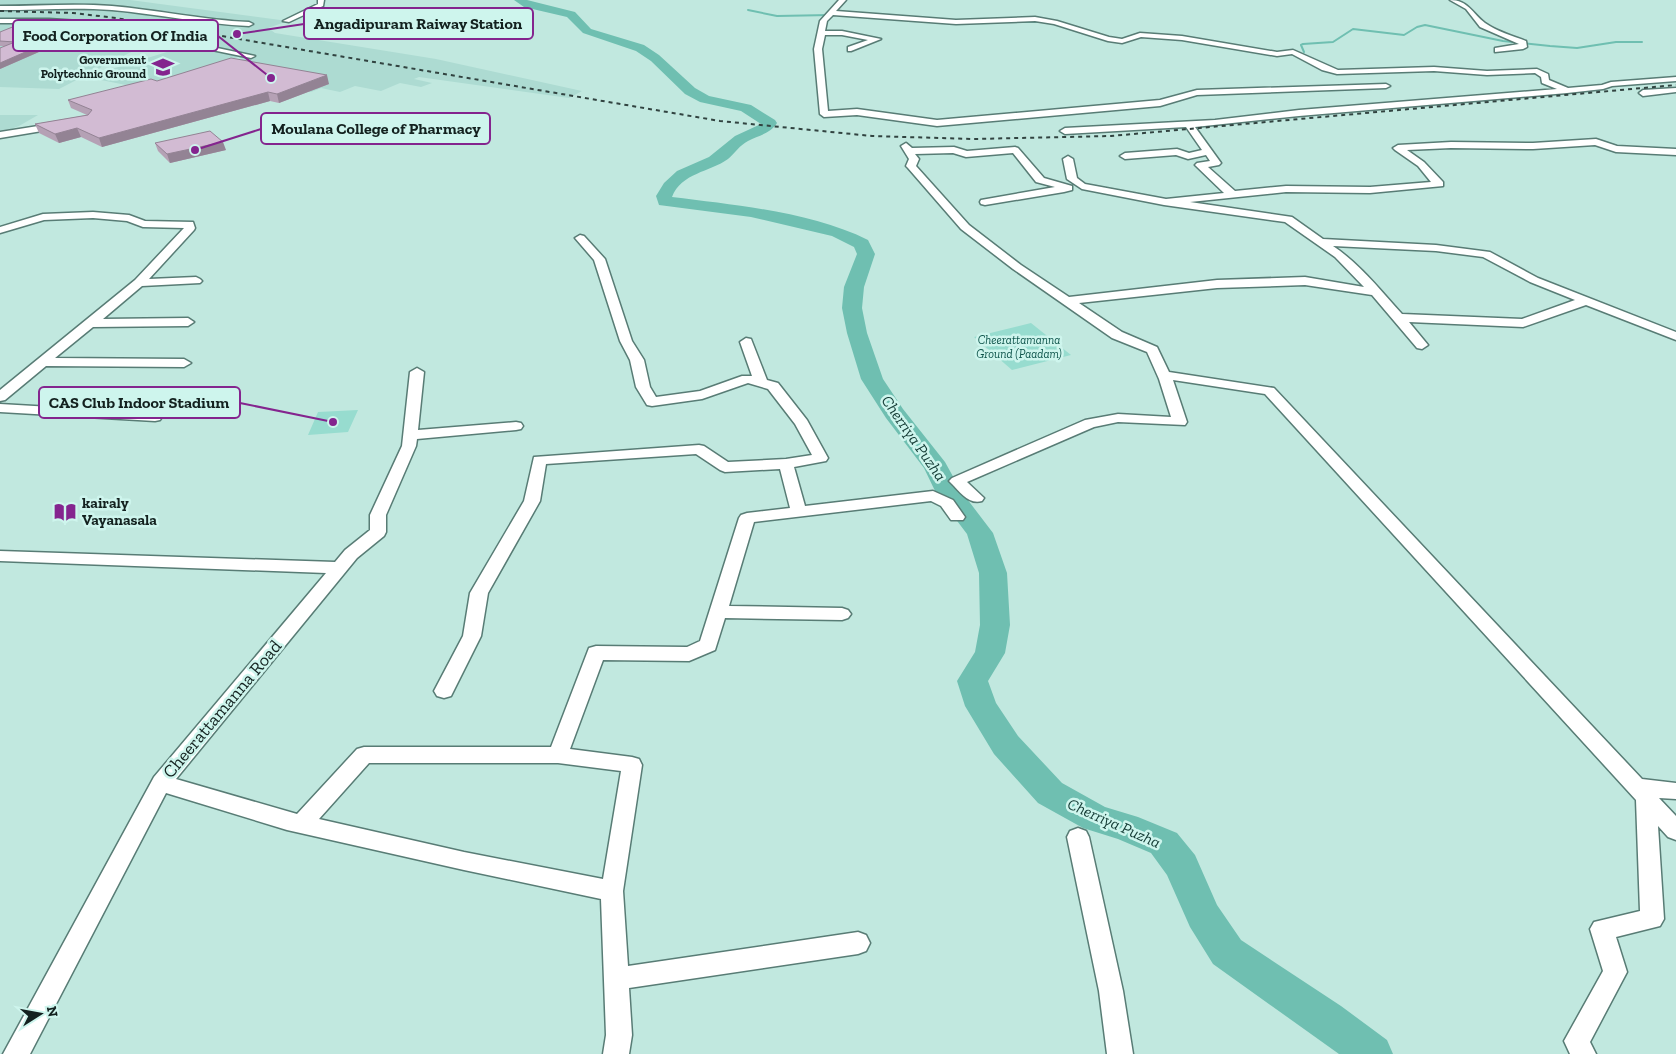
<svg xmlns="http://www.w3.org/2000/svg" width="1676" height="1054" font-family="'Zilla Slab',serif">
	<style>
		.built { fill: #addbd2 }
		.green { fill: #97dccf }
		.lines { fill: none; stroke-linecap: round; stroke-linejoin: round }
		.stream { stroke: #6fbfb1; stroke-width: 2 }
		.river { fill: #6fbfb1; fill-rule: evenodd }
		.minor-casing { stroke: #587c75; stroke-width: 3 }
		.minor { fill: #fff; fill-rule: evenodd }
		.rail { stroke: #314340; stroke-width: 2; stroke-dasharray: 4 4; stroke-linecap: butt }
		.wall { fill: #b5a1b5 }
		.shaded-wall { fill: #938394 }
		.building { fill: #d2bbd3; stroke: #938394 }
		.labels { text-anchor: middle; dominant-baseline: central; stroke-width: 5; stroke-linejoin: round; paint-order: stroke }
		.far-poi-label { font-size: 12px; font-weight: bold; fill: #13211f; stroke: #cef5ed; text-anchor: end }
		.far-park-label { font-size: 12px; font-style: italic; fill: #0e544b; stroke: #cef5ed }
		.poi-label { font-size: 15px; font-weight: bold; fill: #13211f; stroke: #cef5ed; text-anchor: start }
		.water-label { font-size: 16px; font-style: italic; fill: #113832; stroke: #cef5ed }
		.near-street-label { font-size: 18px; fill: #13211f; stroke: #cef5ed }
		.leader { fill: none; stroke: #84248e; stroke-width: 2 }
		.callout-dot { fill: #84248e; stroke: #cef5ed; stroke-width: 2 }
		.callout { fill: #cef5ed; stroke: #84248e; stroke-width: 2 }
		.callout-label { font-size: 16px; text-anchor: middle; font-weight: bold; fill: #13211f }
	</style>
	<rect width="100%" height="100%" fill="#c1e8df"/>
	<path class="built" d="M0 0H130L288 21 268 28 275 33 436 59 582 91 569 98 419 77 414 79 432 83 421 87 400 83 381 91 355 86 340 92 321 88 311 92 201 73 243 59 238 57 141 88 86 77 183 47 147 41 133 40 115 49 135 50 59 89 0 87Z
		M0 115H38L19 126 0 133Z"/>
	<path class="green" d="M1031 323 1071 355 1012 370 974 337Z
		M358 410 348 432 308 435 318 412Z"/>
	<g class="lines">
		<path class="stream" d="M748 10 777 16 830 15
			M851 16 940 22
			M1008 22H1045
			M1055 22 1077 27
			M1304 52 1301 45 1303 44 1333 42 1353 29 1404 35 1417 27 1425 25 1503 41 1550 46 1577 48 1616 42H1642"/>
		<path class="river" d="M514 0H527L575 12 591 29 644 45 659 55 695 88 709 96 751 105 775 120 777 123C770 134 759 135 748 141 740 145 735 153 728 159 710 172 681 173 672 197 736 205 811 212 868 240L875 254 864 287 862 308 867 333 883 379 903 409 945 462 961 491 993 533 1007 573 1010 625 1005 653 988 681 996 703 1018 736 1062 783 1105 807 1138 817 1177 833 1195 855 1217 905 1241 940 1341 1006 1387 1040 1393 1054H1339L1213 964 1190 927 1167 875 1151 853 1118 839 1083 828 1038 803 994 754 965 706 957 681 975 652 980 625 979 573 967 534 936 493 924 468 886 418 861 379 847 333 842 308 844 287 857 254 854 247 832 236 751 217 659 205 656 196 664 183 677 171 709 157 735 136 761 124 741 111 700 102 685 94 651 61 636 51 583 33 567 17 524 7Z"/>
		<g class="minor-casing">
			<path id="minor" d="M318 0H324L323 6 289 22 283 21 318 4Z
				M839 0H846L836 11 956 20 1035 17 1057 21 1109 37 1122 39 1140 33 1182 36 1277 52 1293 50 1338 70 1434 67 1487 71 1537 69 1548 74 1549 80 1568 88 1602 85 1611 82 1676 77V81L1612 86 1603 89 1567 93 1299 116 1195 127 1221 163 1219 165 1208 167 1235 191 1286 186 1370 187 1431 182 1418 166 1395 150 1393 148 1398 145 1451 142 1533 143 1596 139 1617 146 1676 149V155L1616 152 1595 145 1533 149 1451 148 1407 150 1424 162 1443 182V186L1370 193 1286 192 1190 202 1292 217 1323 239 1436 245 1490 252 1538 278 1676 332V340L1586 305 1523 327 1409 322 1428 345 1422 349 1417 348 1372 295 1305 285 1217 288 1079 303 1122 332 1157 347 1169 372 1274 388 1642 779 1676 783V799L1659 798 1676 816V840L1668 837 1658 826 1664 919 1660 926 1616 937 1627 972 1590 1042 1596 1054H1570L1564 1041 1603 971 1590 929 1594 922 1640 911 1636 800 1265 394 1173 380 1187 422 1185 425 1118 422 1094 427 967 482 984 498 982 501C969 505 960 492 952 484L949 481 952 478 1085 420 1118 414 1171 417 1159 379 1147 352 1112 338 1013 269 961 229 908 168 906 166 909 159 901 146 906 143 912 148 954 147 967 151 1015 147 1018 148 1044 178 1072 186V190L1064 192 985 205 981 204 980 202 981 200 1055 187 1036 182 1013 153 966 157 953 153 915 154 919 159 916 166 969 225 1021 265 1069 297 1217 280 1305 277 1364 287 1335 257 1285 222 1164 205 1082 189 1067 179 1063 159 1068 156 1073 159 1077 178 1085 184 1166 199 1224 193 1195 165 1197 163 1210 161 1206 155 1188 159 1176 155 1125 159 1120 156 1125 153 1177 149 1189 153 1202 150 1186 127 1065 134 1060 131 1065 128 1215 120 1299 110 1557 89 1542 83 1541 77 1535 73 1487 75 1434 71 1337 74 1322 70 1292 54 1277 56 1182 40 1141 37 1122 43 1108 41 1054 24 1035 21 956 24 833 15 827 21 825 31H842L881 39 851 51H848V47L868 40 842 35H825L822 49 828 111 857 109 937 120 1160 100 1197 90 1386 84 1390 86 1386 88 1197 95 1160 106 937 126 857 115 824 117 820 114 814 49 820 21ZM1333 246 1436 251 1483 257 1530 282 1575 300 1522 319 1402 314C1381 291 1360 264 1333 246Z
				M1450 0C1468 0 1472 13 1485 23 1496 31 1513 36 1526 41L1527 47 1523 49 1495 52V48L1519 44 1480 27 1466 9Z
				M0 6C37 6 75 3 112 6 158 10 203 20 249 22L253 24 249 26C203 24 158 14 112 10 75 7 37 10 0 10Z
				M0 19H49L95 22 255 56 251 58 95 26 49 23H0Z
				M1676 88V92L1643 96 1639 93 1643 90Z
				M57 123 61 126 60 128 0 138V132Z
				M93 212 129 215 145 221 193 222 195 228 194 230 149 279 196 277 200 279 202 281 200 283 142 286 103 319 188 318 194 322 188 326 93 327 55 358 184 359 191 363 184 367 46 366 5 400 0 401V390L135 280 184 228 143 227 127 221 93 218 44 220 0 233V227L43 214Z
				M580 235 584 236 605 259 632 341 644 360 650 387 656 397 700 391 742 376H752L740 342 746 338 751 339 767 380 778 383 807 420 828 458 826 461 794 467 805 506 933 491 953 500 965 517 963 520H951L941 506 931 501 754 522 729 606 842 608 848 610 851 614 848 618 842 620 725 618 715 650 689 661 603 660 570 749 632 757 639 759 642 765 623 891 628 966 858 932 866 935 870 943 866 951 858 954 629 988 632 1035 629 1054H603L606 1035 601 899 464 870 287 830 166 793 30 1054H3L154 777 326 573 0 561V551L335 562 345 550 370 530V515L402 446 410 372 417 368 424 372 418 430 516 422 521 423 523 426 521 429 516 430 417 439 416 446 386 515V532L384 536 357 558 176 779 297 814 357 749 364 747H551L589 648 596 646 687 647 700 641 739 518 741 515 747 513 790 508 780 469 725 472 720 470 696 454 546 464 540 501 488 593 481 636 451 696 444 698 437 696 434 691 463 636 470 593 524 501 534 457 699 445 704 446 728 462 786 459 812 455 795 424 768 389 748 383 702 399 652 406 647 405 636 387 630 360 620 341 594 260 575 238ZM369 763H558L621 771 603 879 464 852 319 819Z
				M0 404 155 413 160 414 162 417 160 420 155 421 0 412Z
				M1078 828 1086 831 1089 837 1123 991 1133 1054H1107L1099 991 1067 837 1070 831Z"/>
		</g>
		<use href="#minor" class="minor"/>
		<path class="rail" d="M0 11 73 13 116 18 720 121 872 136 973 139 1111 136 1676 85"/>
	</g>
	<path class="wall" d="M87 31 0 69V48L5 46H0V32Z
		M157 81 329 84 279 103 270 101 102 147 81 137 59 143 39 133 35 124 87 115 71 108 68 100Z
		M155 143 226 150 170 163 158 151Z"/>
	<path class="shaded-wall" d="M85 26 87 31 0 69V63Z
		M327 75 329 84 279 103 277 94Z
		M268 92 270 101 102 147 99 138Z
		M77 128 81 137 59 143 55 134Z
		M223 142 226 150 170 163 167 154Z"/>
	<path class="building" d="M20 24 85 26 0 63V48L15 42 0 41V32Z
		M231 58 327 75 277 94 268 92 99 138 77 128 55 134 35 124 88 115 92 110 68 100 151 79 157 81Z
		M210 131 223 142 167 154 155 143Z"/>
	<defs>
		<g id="university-bare" transform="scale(1.725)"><path d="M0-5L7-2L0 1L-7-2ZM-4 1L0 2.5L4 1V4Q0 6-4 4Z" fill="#84248e" stroke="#cef5ed" stroke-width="2.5" paint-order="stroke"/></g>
		<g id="library-bare" transform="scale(1.725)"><path d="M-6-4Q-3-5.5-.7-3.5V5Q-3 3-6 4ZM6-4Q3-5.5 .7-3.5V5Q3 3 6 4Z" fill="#84248e" stroke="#cef5ed" stroke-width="2.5" paint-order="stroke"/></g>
	</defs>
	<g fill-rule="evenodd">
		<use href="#university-bare" x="163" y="67"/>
		<use href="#library-bare" x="65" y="512"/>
	</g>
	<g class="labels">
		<g class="far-poi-label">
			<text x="146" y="60">Government<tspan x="146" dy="14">Polytechnic Ground</tspan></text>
		</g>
		<g class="far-park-label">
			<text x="1019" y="340">Cheerattamanna<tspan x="1019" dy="14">Ground (Paadam)</tspan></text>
		</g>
		<g class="poi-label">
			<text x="82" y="503">kairaly<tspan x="82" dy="17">Vayanasala</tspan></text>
		</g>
		<g class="water-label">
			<text transform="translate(914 438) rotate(55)">Cherriya Puzha</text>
			<text transform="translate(1114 823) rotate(24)">Cherriya Puzha</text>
		</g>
		<g class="near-street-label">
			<text transform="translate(222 709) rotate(-50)">Cheerattamanna Road</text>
		</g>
	</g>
	<path class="leader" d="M237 34L304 24M271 78L218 36M195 150L261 129M333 422L240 403"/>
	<g class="callout-dot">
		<circle cx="237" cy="34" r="5"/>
		<circle cx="271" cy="78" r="5"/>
		<circle cx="195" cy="150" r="5"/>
		<circle cx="333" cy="422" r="5"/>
	</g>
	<g class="callout">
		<rect x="304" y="8" width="229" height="31" rx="5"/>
		<rect x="13" y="20" width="205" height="31" rx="5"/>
		<rect x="261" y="113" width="229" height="31" rx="5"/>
		<rect x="39" y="387" width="201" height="31" rx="5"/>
	</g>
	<g class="callout-label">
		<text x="418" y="29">Angadipuram Raiway Station</text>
		<text x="115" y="41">Food Corporation Of India</text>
		<text x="376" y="134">Moulana College of Pharmacy</text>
		<text x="139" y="408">CAS Club Indoor Stadium</text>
	</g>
	<g transform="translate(40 1014) rotate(79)" stroke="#cef5ed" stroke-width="4" paint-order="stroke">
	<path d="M0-4L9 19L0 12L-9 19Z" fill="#13211f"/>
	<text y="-8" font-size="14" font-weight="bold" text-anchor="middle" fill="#13211f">N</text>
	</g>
</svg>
